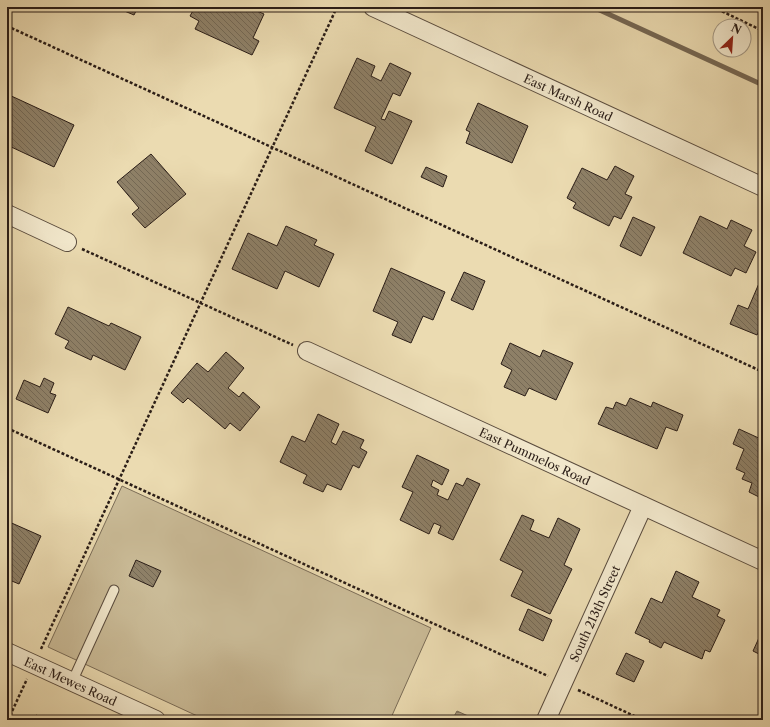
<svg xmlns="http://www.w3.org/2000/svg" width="770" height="727" font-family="'Libre Caslon Text',serif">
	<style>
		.park { fill: #cabb97; stroke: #7a6c57 }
		.water { fill: url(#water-rules); stroke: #766854 }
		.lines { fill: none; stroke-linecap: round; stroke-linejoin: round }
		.stream { stroke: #766854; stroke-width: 5 }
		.building { fill: url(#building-back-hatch); stroke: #2a1d17 }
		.service-casing { stroke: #5a4c3e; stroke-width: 11 }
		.minor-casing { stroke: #5a4c3e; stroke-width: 20 }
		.path { stroke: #2a1d17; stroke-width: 2.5; stroke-dasharray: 3 2; stroke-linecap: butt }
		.service { stroke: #f2e8cc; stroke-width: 9 }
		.minor { stroke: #f2e8cc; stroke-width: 18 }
		.labels { text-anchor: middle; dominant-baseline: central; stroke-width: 3.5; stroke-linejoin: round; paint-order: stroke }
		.street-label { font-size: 12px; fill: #2a1d17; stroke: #f2e8cc }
	</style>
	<defs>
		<pattern id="water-rules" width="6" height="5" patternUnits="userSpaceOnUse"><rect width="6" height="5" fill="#a99a7d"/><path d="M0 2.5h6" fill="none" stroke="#8a7d65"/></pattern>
		<pattern id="building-back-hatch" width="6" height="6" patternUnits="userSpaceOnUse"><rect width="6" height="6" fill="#8e8067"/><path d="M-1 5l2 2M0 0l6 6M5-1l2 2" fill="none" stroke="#746854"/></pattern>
	</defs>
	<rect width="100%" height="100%" fill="#ebdbb1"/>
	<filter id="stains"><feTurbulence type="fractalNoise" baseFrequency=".005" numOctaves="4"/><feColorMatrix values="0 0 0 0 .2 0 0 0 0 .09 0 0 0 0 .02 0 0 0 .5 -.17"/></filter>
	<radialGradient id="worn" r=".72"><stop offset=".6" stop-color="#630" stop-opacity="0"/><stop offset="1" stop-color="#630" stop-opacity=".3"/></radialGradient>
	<path class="park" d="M122 486 431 628 390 720H206L48 647Z"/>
	<path class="water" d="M457 711 477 720H452Z"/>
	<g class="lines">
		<path class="stream" d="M593 7 763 85"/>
	</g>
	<path class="building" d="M115 7H138L134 15Z
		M195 7H248L264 14 253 38 259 41 252 55 195 29 199 21 190 16Z
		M357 58 375 66 371 76 381 81 390 63 411 73 400 96 393 93 381 119 385 120 389 111 412 121 392 164 365 151 376 127 334 108Z
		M7 94 74 125 54 167 7 145Z
		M478 103 528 126 512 163 466 143 470 132 466 130Z
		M151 154 186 194 145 228 132 214 139 208 117 182Z
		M615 166 634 176 625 194 632 197 621 219 614 216 609 226 573 208 576 203 567 198 582 168 607 180Z
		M426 167 447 176 443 187 421 177Z
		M700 216 727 229 731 220 752 230 744 246 756 252 746 273 735 268 731 276 683 253Z
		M633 217 655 227 641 256 620 246Z
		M286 226 317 240 314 245 334 254 319 287 285 271 277 289 232 269 248 233 277 246Z
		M391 268 445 292 433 320 423 316 411 343 392 335 398 322 373 311Z
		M464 272 485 281 473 310 451 300Z
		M760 281 763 283V322L757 335 730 324 738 305 748 309Z
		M68 307 109 326 111 323 141 337 125 370 93 355 91 360 65 348 69 341 55 334Z
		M510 343 540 357 543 350 573 363 556 400 529 388 525 396 504 387 512 370 501 364Z
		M226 352 244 368 228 388 239 397 243 392 260 407 240 431 230 423 225 429 188 398 183 403 171 393 197 363 208 372Z
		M44 378 54 383 50 393 56 395 48 413 16 399 24 380 40 387Z
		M630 398 651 407 653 402 683 415 677 431 666 427 657 449 598 424 606 407 613 409 616 402 626 406Z
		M318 414 339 424 331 442 336 445 343 431 364 440 360 448 367 452 359 468 353 465 341 490 327 484 323 492 303 483 307 475 280 462 292 436 305 442Z
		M739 429 763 440V499L749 492 752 483 742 479 745 473 736 469 744 449 733 444Z
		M417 455 449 470 442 485 433 480 431 486 439 490 437 495 448 500 456 483 463 486 467 478 480 484 453 540 438 533 441 526 434 523 429 534 400 520 413 492 402 487Z
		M522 515 534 520 530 530 549 538 558 518 580 529 564 565 572 569 550 614 511 596 523 571 500 560Z
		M7 521 41 536 19 584 7 579Z
		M136 560 161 571 153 587 129 576Z
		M676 571 699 582 692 597 720 610 717 616 725 620 710 652 705 650 702 659 664 642 661 648 649 642 650 640 635 633 651 598 662 603Z
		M528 609 552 620 543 641 519 630Z
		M763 629V656L753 651Z
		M626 653 644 661 634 682 616 674Z
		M36 715 47 720H33Z"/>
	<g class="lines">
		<g class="service-casing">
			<path id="service" d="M72 682 114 590"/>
		</g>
		<g class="minor-casing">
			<g id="minor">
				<path id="s1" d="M373 7 763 187"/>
				<path d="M7 214 67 242"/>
				<path id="s2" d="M307 351 763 561"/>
				<path id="s3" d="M7 652 156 720"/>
				<path id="s4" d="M546 720 643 506"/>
			</g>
		</g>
		<path class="path" d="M713 7 763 31
			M7 26 763 372
			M82 249 293 345
			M7 428 548 676
			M41 649 337 7
			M578 690 643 720
			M8 720 27 679"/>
		<use href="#service" class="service"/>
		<use href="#minor" class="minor"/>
	</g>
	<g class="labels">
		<g class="street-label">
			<text stroke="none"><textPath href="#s1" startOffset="215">East Marsh Road</textPath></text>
			<text stroke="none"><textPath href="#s2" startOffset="251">East Pummelos Road</textPath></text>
			<text stroke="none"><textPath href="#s4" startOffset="117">South 213th Street</textPath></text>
			<text stroke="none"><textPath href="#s3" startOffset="70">East Mewes Road</textPath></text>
		</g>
	</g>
	<rect width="770" height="727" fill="none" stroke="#ebdbb1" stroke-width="24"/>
	<rect x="8" y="8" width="754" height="711" fill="none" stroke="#2a1d17" stroke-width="2"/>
	<rect x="12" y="12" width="746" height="703" fill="none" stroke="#2a1d17"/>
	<g transform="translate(732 38) rotate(25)"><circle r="19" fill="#f2e8cc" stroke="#a29784"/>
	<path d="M0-3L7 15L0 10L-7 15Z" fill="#8f2418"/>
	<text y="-6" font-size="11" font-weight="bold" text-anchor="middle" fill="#2a1d17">N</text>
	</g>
	<rect width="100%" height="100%" filter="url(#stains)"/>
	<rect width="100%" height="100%" fill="url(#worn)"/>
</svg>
